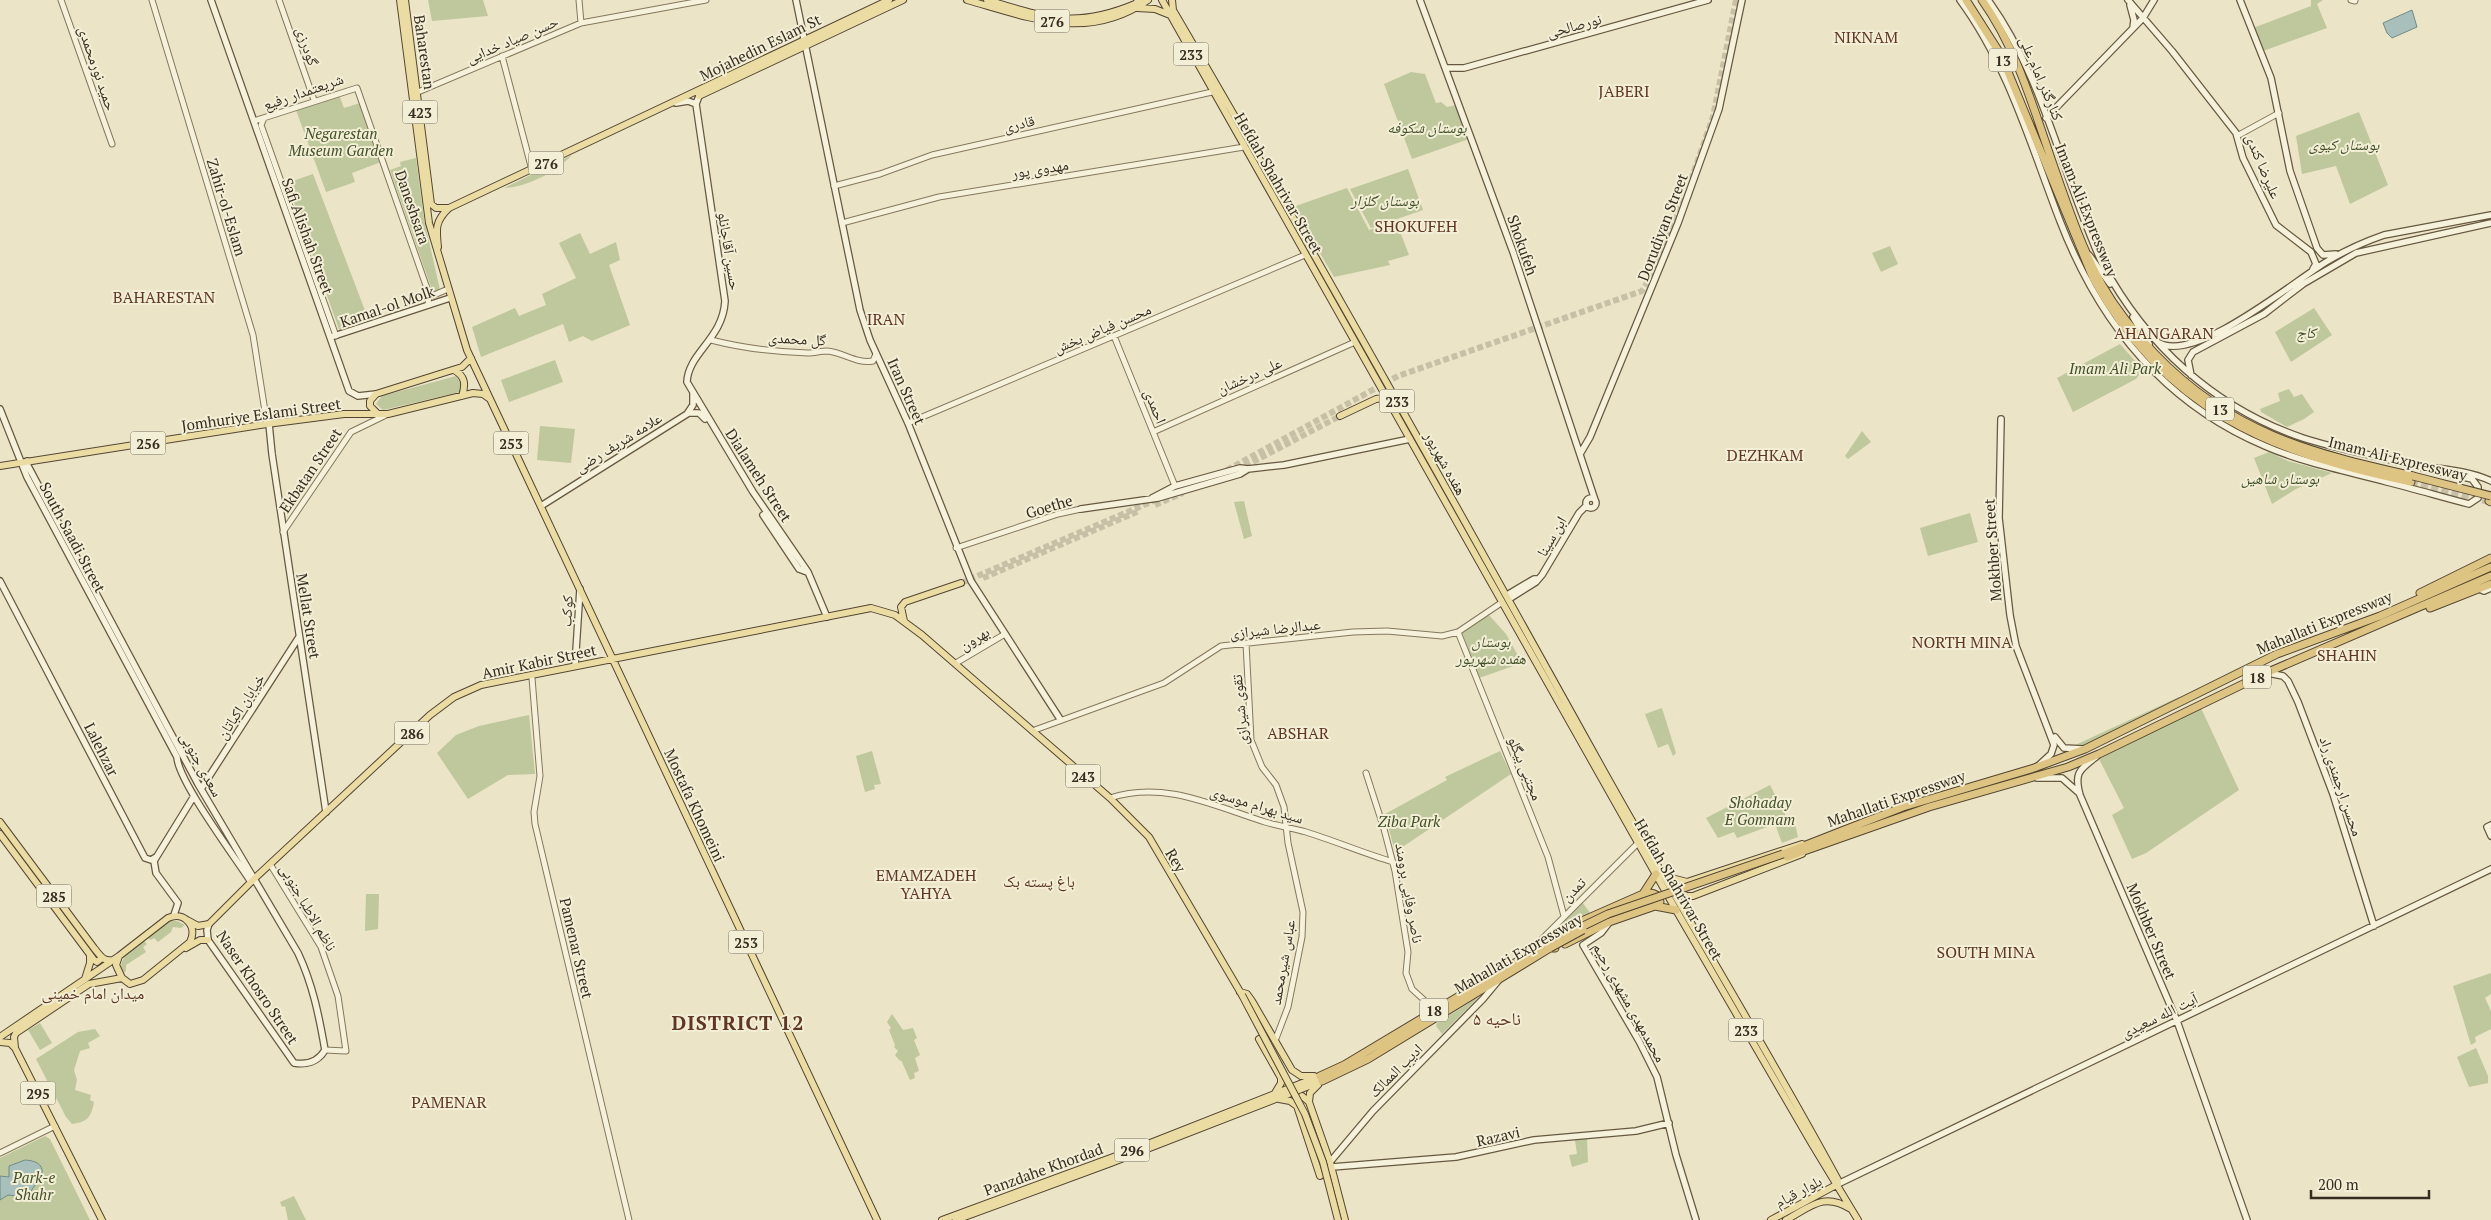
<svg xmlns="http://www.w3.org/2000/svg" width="2491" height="1220" font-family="'PT Serif','Noto Naskh Arabic',serif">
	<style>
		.green { fill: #bec89c }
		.water { fill: #a8bfbb; stroke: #6f8c88 }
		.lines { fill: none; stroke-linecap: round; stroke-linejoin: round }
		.primary-tunnel { stroke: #c7bfa6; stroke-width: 6; stroke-dasharray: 6 3; stroke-linecap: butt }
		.trunk-tunnel { stroke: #c7bfa6; stroke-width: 7; stroke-dasharray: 7 3.5; stroke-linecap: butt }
		.tertiary-casing { stroke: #85775e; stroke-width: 7 }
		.secondary-casing { stroke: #675841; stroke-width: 8 }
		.primary-casing { stroke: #534532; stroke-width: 8 }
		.trunk-casing { stroke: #534532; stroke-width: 9 }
		.tertiary { stroke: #f6f1da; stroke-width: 5 }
		.secondary { stroke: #f6f1da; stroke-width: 5.5 }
		.primary { stroke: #eadca3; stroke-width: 6 }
		.trunk { stroke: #dec482; stroke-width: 7 }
		.primary-bridge-casing { stroke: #534532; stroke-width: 8; stroke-linecap: butt }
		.trunk-bridge-casing { stroke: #534532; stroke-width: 9; stroke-linecap: butt }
		.primary-bridge { stroke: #eadca3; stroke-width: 6 }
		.trunk-bridge { stroke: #dec482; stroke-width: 7 }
		.labels { text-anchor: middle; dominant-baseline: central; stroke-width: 4; stroke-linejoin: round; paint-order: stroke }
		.shield { fill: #f3eed6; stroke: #6f6757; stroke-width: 1 }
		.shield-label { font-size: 14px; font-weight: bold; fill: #362d20 }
		.street-label { font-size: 15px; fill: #362d20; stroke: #f3eed6 }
		.park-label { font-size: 15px; font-style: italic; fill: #425129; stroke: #f3eed6 }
		.neighbourhood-label { font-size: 16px; fill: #5f3724; stroke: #f3eed6 }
		.quarter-label { font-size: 18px; fill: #5f3724; stroke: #f3eed6 }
		.district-label { font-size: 20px; font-weight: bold; letter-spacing: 1px; fill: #5f3724; stroke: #f3eed6 }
	</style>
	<rect width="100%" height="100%" fill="#ebe4c7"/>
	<path class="green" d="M428 0H483L488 16 432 21Z
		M2311 0H2323L2317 4 2327 28 2263 51 2253 28 2311 6Z
		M1411 72 1425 74 1436 103 1441 102 1447 107 1456 105 1469 139 1412 159 1384 84Z
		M339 95 344 108 360 103 381 162 352 173 355 182 326 192 296 110Z
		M2359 112 2388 185 2350 204 2336 166 2302 174 2296 136Z
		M572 155C556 172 528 187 504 188Z
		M416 158 424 219 440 290 436 292 432 290 390 170 401 166 400 162Z
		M1408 169 1423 210 1371 228 1350 189Z
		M313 174 369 321 340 332 287 183Z
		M1347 188 1369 230 1396 221 1409 255 1388 261 1390 265 1334 277 1293 207Z
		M580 233 590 254 616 242 620 260 609 265 630 325 592 341 583 336 569 342 563 324 481 357 472 327 515 308 519 316 546 305 542 294 576 278 559 243Z
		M1890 246 1898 264 1881 272 1872 253Z
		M2314 308 2332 335 2291 362 2275 332Z
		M2120 344 2143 370 2136 379 2073 412 2057 378Z
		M555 360 563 382 509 402 501 380Z
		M456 376 462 386 460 392 383 410 376 404 382 396Z
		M2289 389 2294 397 2302 394 2314 412 2304 419 2287 427 2261 412 2260 409 2280 401 2278 393Z
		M540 426 575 429 571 463 537 460Z
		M1862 431 1871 442 1848 459 1845 456Z
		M2269 452 2288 461 2332 473 2296 489 2272 504 2254 458Z
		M1244 501 1252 536 1244 539 1234 502Z
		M1970 513 1978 542 1928 556 1920 528Z
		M1488 614 1506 634 1522 663 1479 678 1462 632Z
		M2179 697 2180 700 2080 748 2071 747Z
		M1662 708 1676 753 1673 756 1668 744 1658 748 1645 714Z
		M2201 708 2239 790 2146 853 2132 859 2112 815 2124 808 2099 759Z
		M529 715 535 774 508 775 468 799 437 753 456 735 479 726Z
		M872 751 881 784 874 785 875 789 865 792 856 756Z
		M1500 751 1511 774 1395 852 1385 814 1447 780 1445 777Z
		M1770 785 1788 820 1794 819 1798 837 1782 843 1775 824 1737 838 1734 832 1718 838 1706 818Z
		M366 894H379L378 929 365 931Z
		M1582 902 1591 914 1544 939Z
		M170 921H177L185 925 181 928 173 927 171 932 158 942 154 938 151 940 148 938Z
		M144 941 147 944 143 947 146 952 126 965V971L122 974C117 957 132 951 144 941Z
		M2491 973V994L2485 998 2491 1011V1029L2475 1037 2476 1042 2471 1045 2453 986Z
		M1480 996 1442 1034 1436 1026 1437 1023Z
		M892 1014 903 1030 913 1028 917 1038 914 1040 920 1055 915 1058 919 1071 914 1073 915 1078 910 1080 901 1060 900 1061 895 1055 898 1051 894 1047 895 1045 889 1030 891 1028 887 1022Z
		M40 1023 52 1043 40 1050 28 1030Z
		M95 1029 100 1036 88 1043 90 1048 80 1051 74 1070 77 1080 75 1090 91 1095 90 1100 94 1102C91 1117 88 1122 72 1124L66 1117 36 1059 78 1032Z
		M2476 1048 2488 1076V1083L2469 1087 2457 1057Z
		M45 1136 50 1139 90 1220H0V1158Z
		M1587 1138 1588 1162 1572 1167 1569 1155 1577 1154 1575 1140Z
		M294 1196 306 1220H288L285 1206 282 1207 280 1202Z"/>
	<path class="water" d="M2412 10 2417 27 2392 38 2387 33 2383 23Z
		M25 1160C43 1161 47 1171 36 1184 31 1189 31 1194 26 1197L8 1195 0 1200V1176L9 1177V1166Z"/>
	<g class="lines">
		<path class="primary-tunnel" d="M1691 180 1713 117 1736 0
			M1245 466 1340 416
			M1227 470 1398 376 1642 291 1650 278 1685 196
			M1188 487 1209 478
			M1155 505 1183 493
			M983 578 1139 511
			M961 583 1158 499"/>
		<path class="trunk-tunnel" d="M2411 482 2491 502"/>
		<g class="tertiary-casing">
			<path id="tertiary" d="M61 0 112 144
				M152 0 253 335 267 424
				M279 0 314 100
				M579 0 581 23
				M2351 0 2355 1
				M502 56 532 170
				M418 92 581 23 706 0
				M264 118 261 125 336 336
				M254 121 357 88 429 294 428 305
				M2237 136 2279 113
				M834 186 880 174 932 155 1212 92
				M842 223 939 197 1244 147
				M429 294 434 295 448 289
				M1114 336 1175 486
				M711 340C742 348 776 352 808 353 814 353 821 351 827 351 843 352 856 364 873 361L876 354
				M908 423 1305 255
				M1153 432 1355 342
				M283 532 351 432 386 415
				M956 548 1058 514 1081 509
				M1458 632 1548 857 1564 916
				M1246 643 1251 740 1262 767 1276 785 1284 807 1288 843 1303 912 1302 937 1288 1007 1275 1041
				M956 663 1005 634
				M532 678 540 776 534 812 535 824 629 1220
				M1032 731 1164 683 1221 646 1353 632 1387 631 1442 636 1458 632 1501 603
				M1366 773 1384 829 1395 871 1408 952 1406 973 1412 989 1435 1010
				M1110 798C1164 780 1214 806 1265 822 1278 826 1292 828 1306 832 1335 841 1363 853 1393 862
				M270 864 321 947 338 996 346 1051 325 1050
				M1529 952 1638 843
				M0 1153 55 1126"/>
		</g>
		<g class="secondary-casing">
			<path id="secondary" d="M211 0 349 391 358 396 376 394
				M796 0 860 310 870 340 908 423 971 581 1060 719
				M1420 0 1513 252 1595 500
				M1960 0C2008 65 2031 146 2060 221 2099 322 2163 403 2265 446 2304 463 2346 471 2387 482 2415 489 2442 497 2469 504L2478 498V487L2472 479 2416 466
				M1988 0C2043 75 2063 178 2102 263 2146 345 2214 408 2303 438 2334 448 2367 454 2399 462 2430 470 2461 467 2491 481
				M2128 0 2172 51 2236 133 2243 158 2276 225 2311 252 2316 264 2313 269
				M2240 0 2271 78 2290 171 2317 248 2323 255 2336 254
				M2130 5 2134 20 2133 28
				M1446 68H1464L1708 0
				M699 96 696 104 725 301C723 339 688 353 687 382L753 492 808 572 827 617
				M676 103 688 101 696 104
				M2046 118 2143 18 2154 0
				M2089 255 2110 284
				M2133 317 2149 344
				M331 337 450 298
				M2159 343C2196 363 2292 283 2326 262 2344 251 2364 242 2384 235L2491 215
				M2191 375 2188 360 2193 352 2264 314 2303 284 2356 253 2491 223
				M0 409 27 477 177 757C178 781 235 857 251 882
				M688 413H699L705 419
				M2001 419 1999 518 2010 615 2016 646 2054 745 2051 754 2039 765
				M269 424 272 454 326 812
				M1580 454 1590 437 1678 223 1719 109 1742 0
				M27 461 28 466 198 784 298 953C313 985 319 1016 325 1050 318 1062 306 1065 294 1063L208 940 207 930 209 924
				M1586 503a5 5 0 1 1 10 0a5 5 0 1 1-10 0Z
				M1152 498 1175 486 1240 468 1248 469 1284 465 1410 439
				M541 506 687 414 693 405V393
				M1081 509 1158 498 1240 474 1248 469
				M763 515 799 569 807 572
				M0 581 145 858 151 860 156 857
				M2477 588 2484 591 2491 588
				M1507 595 1534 579H1538
				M1509 599 1536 582 1542 575 1579 513 1586 506
				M575 666 580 589
				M2268 673 2283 676 2288 681 2298 702 2333 794 2374 926
				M2055 737 2064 748 2083 749
				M2096 757C2079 770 2074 773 2080 795L2177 1021 2247 1220
				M2037 778H2062L2079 793
				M201 789 299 637
				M2491 825 2487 827 2491 836
				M174 915 178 903 156 873 154 861 194 796
				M1608 924 1601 933 1583 945 1639 1041 1657 1077 1676 1155 1696 1220
				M1330 1162 1373 1111 1483 999 1498 981
				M1324 1175 1332 1167 1456 1157 1534 1140 1636 1131 1669 1123
				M1838 1184 2491 869"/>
		</g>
		<g class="primary-casing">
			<path id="primary" d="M400 0 429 223 467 350 877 1220
				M405 0 431 204 436 208H449
				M967 0C1031 18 1088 42 1148 0
				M987 0C1047 18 1075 29 1135 4L1139 0
				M1162 0 1676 910 1812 1144 1858 1220
				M1172 0 1173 10C1321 263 1464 519 1606 775 1682 911 1764 1043 1838 1180V1184
				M1137 8 1155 9 1170 15
				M699 96 903 0
				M438 247C436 229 435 221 449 208L889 0
				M454 370C465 376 466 384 462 396
				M378 414 370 406V401L376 394 462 367 471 358
				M1340 416 1376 399 1383 398 1389 402
				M0 466 267 424 344 414H388L473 393 483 394 490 399
				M904 621 901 607 905 602 961 583
				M0 822 94 948C100 955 103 962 113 960
				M0 834 94 960 97 962 102 958
				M1664 876 1687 882 1802 844
				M1685 885 1683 892 1685 896H1693L1802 854
				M187 920 198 926 209 924 255 878 430 715 454 697 481 685 871 608 895 615 922 635 1110 798 1149 837 1242 995
				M186 948 200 940H208
				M85 979 90 963V955
				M1240 992 1247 994 1252 1001 1292 1070 1301 1076H1314
				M0 1037 119 956 168 918C184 911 198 926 190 942L143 980 130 984 122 978 116 965 119 956
				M1259 1039 1281 1078V1083L1275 1093
				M0 1042 10 1043 15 1048 102 1220
				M15 1048 14 1037 16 1033 89 984 122 978
				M1318 1085 1310 1093 1309 1102 1330 1162 1345 1220
				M1279 1099 1290 1101 1297 1106 1320 1176
				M1297 1104V1100L1302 1096 1309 1102
				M942 1220 1135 1149 1320 1076
				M956 1220 1111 1163 1322 1081
				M1771 1220 1838 1184
				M1786 1220C1812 1206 1823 1192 1851 1209"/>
		</g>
		<g class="trunk-casing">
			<path id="trunk" d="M1966 0 2001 55 2093 278C2165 410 2271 453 2411 482
				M1982 0C2019 52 2035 114 2056 173 2069 210 2083 251 2102 285 2117 311 2134 332 2155 354 2230 432 2310 453 2413 476
				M2489 501 2491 502
				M2420 593 2491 558
				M2430 608 2491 584
				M1783 854 1903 807 2034 768 2085 749 2277 654 2380 616 2491 567
				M1787 857 1929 807 2068 767 2099 754 2266 673 2491 576
				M1643 894C1650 892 1659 893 1660 902L1655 906
				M1541 943 1566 928 1643 894 1656 874
				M1565 944 1609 922 1655 906 1676 910
				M1320 1076 1344 1065 1548 943
				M1322 1081 1368 1059 1550 948H1555"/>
		</g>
		<use href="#tertiary" class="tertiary"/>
		<use href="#secondary" class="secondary"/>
		<use href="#primary" class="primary"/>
		<use href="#trunk" class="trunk"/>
		<g class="primary-bridge-casing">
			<path id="primary-bridge" d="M1242 995 1305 1114 1323 1162 1338 1220"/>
		</g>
		<g class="trunk-bridge-casing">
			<path id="trunk-bridge" d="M2413 476 2491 496
				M1548 943 1608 914 1783 854
				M1550 948 1583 930"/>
		</g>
		<use href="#primary-bridge" class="primary-bridge"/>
		<use href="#trunk-bridge" class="trunk-bridge"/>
	</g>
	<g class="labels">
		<g class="shield">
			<rect x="1034.5" y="9.5" width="35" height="23" rx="4"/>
			<rect x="1173.5" y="42.5" width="35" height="23" rx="4"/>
			<rect x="1989" y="48.5" width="28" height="23" rx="4"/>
			<rect x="402.5" y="100.5" width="35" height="23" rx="4"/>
			<rect x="528.5" y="151.5" width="35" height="23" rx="4"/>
			<rect x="1379.5" y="389.5" width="35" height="23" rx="4"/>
			<rect x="2206" y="397.5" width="28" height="23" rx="4"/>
			<rect x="130.5" y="431.5" width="35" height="23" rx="4"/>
			<rect x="493.5" y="431.5" width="35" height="23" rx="4"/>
			<rect x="2243" y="665.5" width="28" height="23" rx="4"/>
			<rect x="394.5" y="721.5" width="35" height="23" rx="4"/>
			<rect x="1065.5" y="764.5" width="35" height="23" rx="4"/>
			<rect x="36.5" y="884.5" width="35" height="23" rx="4"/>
			<rect x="728.5" y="930.5" width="35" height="23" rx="4"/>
			<rect x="1420" y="998.5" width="28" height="23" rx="4"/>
			<rect x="1728.5" y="1018.5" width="35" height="23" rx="4"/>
			<rect x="20.5" y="1081.5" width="35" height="23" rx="4"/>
			<rect x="1114.5" y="1138.5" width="35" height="23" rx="4"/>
		</g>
		<g class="shield-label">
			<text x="1052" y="21">276</text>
			<text x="1191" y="54">233</text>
			<text x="2003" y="60">13</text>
			<text x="420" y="112">423</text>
			<text x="546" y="163">276</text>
			<text x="1397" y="401">233</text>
			<text x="2220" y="409">13</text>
			<text x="148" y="443">256</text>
			<text x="511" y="443">253</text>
			<text x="2257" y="677">18</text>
			<text x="412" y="733">286</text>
			<text x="1083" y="776">243</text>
			<text x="54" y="896">285</text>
			<text x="746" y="942">253</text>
			<text x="1434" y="1010">18</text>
			<text x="1746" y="1030">233</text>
			<text x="38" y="1093">295</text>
			<text x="1132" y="1150">296</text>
		</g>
		<g class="street-label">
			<text transform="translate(1574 25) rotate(-15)">نورصالحی</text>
			<text transform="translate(512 39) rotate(-23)">حسن صیاد خدایی</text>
			<text transform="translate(308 46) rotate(71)">گودرزی</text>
			<text transform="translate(760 47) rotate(-26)">Mojahedin Eslam St</text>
			<text transform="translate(425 52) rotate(82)">Baharestan</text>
			<text transform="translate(98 68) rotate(71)">حمید نورمحمدی</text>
			<text transform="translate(2042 78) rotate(67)">کنارگذر امام علی</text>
			<text transform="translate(303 91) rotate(-19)">شریعتمدار رفیع</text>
			<text transform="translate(1019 123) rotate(-13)">قادرى</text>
			<text transform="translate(2264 166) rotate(67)">علیرضا کندی</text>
			<text transform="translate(1040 168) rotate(-9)">مهدوی پور</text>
			<text transform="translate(1279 183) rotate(60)">Hefdah Shahrivar Street</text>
			<text transform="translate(227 207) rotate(73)">Zahir-ol-Eslam</text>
			<text transform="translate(413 207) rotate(71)">Daneshsara</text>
			<text transform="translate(2087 210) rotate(68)">Imam Ali Expressway</text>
			<text transform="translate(1662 227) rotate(-69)">Dorudiyan Street</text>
			<text transform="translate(308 236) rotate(70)">Safi Alishah Street</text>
			<text transform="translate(1523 245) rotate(71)">Shokufeh</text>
			<text transform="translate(730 251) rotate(81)">حسین آقاجانلو</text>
			<text transform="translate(387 306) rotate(-19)">Kamal-ol Molk</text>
			<text transform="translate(1102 328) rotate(-23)">محسن فیاض بخش</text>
			<text transform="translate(797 338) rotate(3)">گل محمدی</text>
			<text transform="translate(1249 375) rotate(-24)">علی درخشان</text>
			<text transform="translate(907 391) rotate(66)">Iran Street</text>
			<text transform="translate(1156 406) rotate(68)">احمدی</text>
			<text transform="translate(261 414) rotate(-8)">Jomhuriye Eslami Street</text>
			<text transform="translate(618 442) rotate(-32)">علامه شریف رضی</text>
			<text transform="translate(2398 458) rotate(14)">Imam Ali Expressway</text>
			<text transform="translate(1446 463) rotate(61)">هفده شهریور</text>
			<text transform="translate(310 470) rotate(-56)">Ekbatan Street</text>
			<text transform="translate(759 475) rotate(57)">Dialameh Street</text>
			<text transform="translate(1049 506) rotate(-17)">Goethe</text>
			<text transform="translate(1551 536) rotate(-60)">ابن سینا</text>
			<text transform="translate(73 537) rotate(62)">South Saadi Street</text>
			<text transform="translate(1992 550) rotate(-94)">Mokhber Street</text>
			<text transform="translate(566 611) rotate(-87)">کوکب</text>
			<text transform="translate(309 616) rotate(81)">Mellat Street</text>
			<text transform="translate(2324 622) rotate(-22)">Mahallati Expressway</text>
			<text transform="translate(1275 628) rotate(-6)">عبدالرضا شیرازی</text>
			<text transform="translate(974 638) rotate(-31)">بهرون</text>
			<text transform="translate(539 661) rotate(-12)">Amir Kabir Street</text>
			<text transform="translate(240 706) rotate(-57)">خیابان اکباتان</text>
			<text transform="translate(1239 710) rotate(-95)">تقوی شیرازی</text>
			<text transform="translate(102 749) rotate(63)">Lalehzar</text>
			<text transform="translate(202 764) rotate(61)">سعدی جنوبی</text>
			<text transform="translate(1526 768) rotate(68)">مجتبی بیگلو</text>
			<text transform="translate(2342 786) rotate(71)">محسن ارجمندی راد</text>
			<text transform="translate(1896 798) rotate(-19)">Mahallati Expressway</text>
			<text transform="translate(1257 804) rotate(17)">سید بهرام موسوی</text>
			<text transform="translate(695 805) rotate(65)">Mostafa Khomeini</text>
			<text transform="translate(1176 860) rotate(59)">Rey</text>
			<text transform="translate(1573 889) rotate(-45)">تمدن</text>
			<text transform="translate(1679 889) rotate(60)">Hefdah Shahrivar Street</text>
			<text transform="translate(1410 893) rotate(80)">ناصر وفایی برومند</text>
			<text transform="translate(309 907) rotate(60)">ناظم الاطبا جنوبی</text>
			<text transform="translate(2152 931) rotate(67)">Mokhber Street</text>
			<text transform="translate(577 948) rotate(77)">Pamenar Street</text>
			<text transform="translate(1518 953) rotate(-30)">Mahallati Expressway</text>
			<text transform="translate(1282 962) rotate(-80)">عباس شیرمحمد</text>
			<text transform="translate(258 987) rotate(56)">Naser Khosro Street</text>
			<text transform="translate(1630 1002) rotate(61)">محمدمهدی مشهدی رحیم</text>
			<text transform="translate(2159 1015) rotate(-26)">آیت الله سعیدی</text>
			<text transform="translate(1395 1070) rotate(-45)">ادیب الممالک</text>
			<text transform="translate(1498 1136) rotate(-13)">Razavi</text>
			<text transform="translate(1043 1169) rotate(-20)">Panzdahe Khordad</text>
			<text transform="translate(1798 1191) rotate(-28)">بلوار قیام</text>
		</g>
		<g class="park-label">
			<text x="1427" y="127">بوستان شکوفه</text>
			<text x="341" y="133">Negarestan<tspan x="341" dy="17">Museum Garden</tspan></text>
			<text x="2344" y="144">بوستان کیوی</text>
			<text x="1385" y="200">بوستان گلزار</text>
			<text x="2306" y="332">کاج</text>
			<text x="2115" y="368">Imam Ali Park</text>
			<text x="2280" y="478">بوستان شاهین</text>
			<text x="1491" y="641">بوستان<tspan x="1491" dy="17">هفده شهریور</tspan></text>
			<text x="1760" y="802">Shohaday<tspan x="1760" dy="17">E Gomnam</tspan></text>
			<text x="1409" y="821">Ziba Park</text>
			<text x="34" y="1177">Park-e<tspan x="34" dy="17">Shahr</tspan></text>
		</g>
		<g class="neighbourhood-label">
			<text x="1866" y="37">NIKNAM</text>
			<text x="1624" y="91">JABERI</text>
			<text x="1416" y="226">SHOKUFEH</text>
			<text x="164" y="297">BAHARESTAN</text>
			<text x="886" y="319">IRAN</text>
			<text x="2164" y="333">AHANGARAN</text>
			<text x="1765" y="455">DEZHKAM</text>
			<text x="1962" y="642">NORTH MINA</text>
			<text x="2347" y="655">SHAHIN</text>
			<text x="1298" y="733">ABSHAR</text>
			<text x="926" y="875">EMAMZADEH<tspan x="926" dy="18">YAHYA</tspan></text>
			<text x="1039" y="881">باغ پسته بک</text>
			<text x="1986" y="952">SOUTH MINA</text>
			<text x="93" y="993">میدان امام خمینی</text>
			<text x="449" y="1102">PAMENAR</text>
		</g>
		<g class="quarter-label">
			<text x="1497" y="1018">ناحیه ۵</text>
		</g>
		<g class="district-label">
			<text x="738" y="1022">DISTRICT 12</text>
		</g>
	</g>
	<path d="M2311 1190v8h118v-8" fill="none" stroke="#362d20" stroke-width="2.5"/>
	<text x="2318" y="1190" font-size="15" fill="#362d20" stroke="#f3eed6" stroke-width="4" paint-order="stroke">200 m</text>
</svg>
